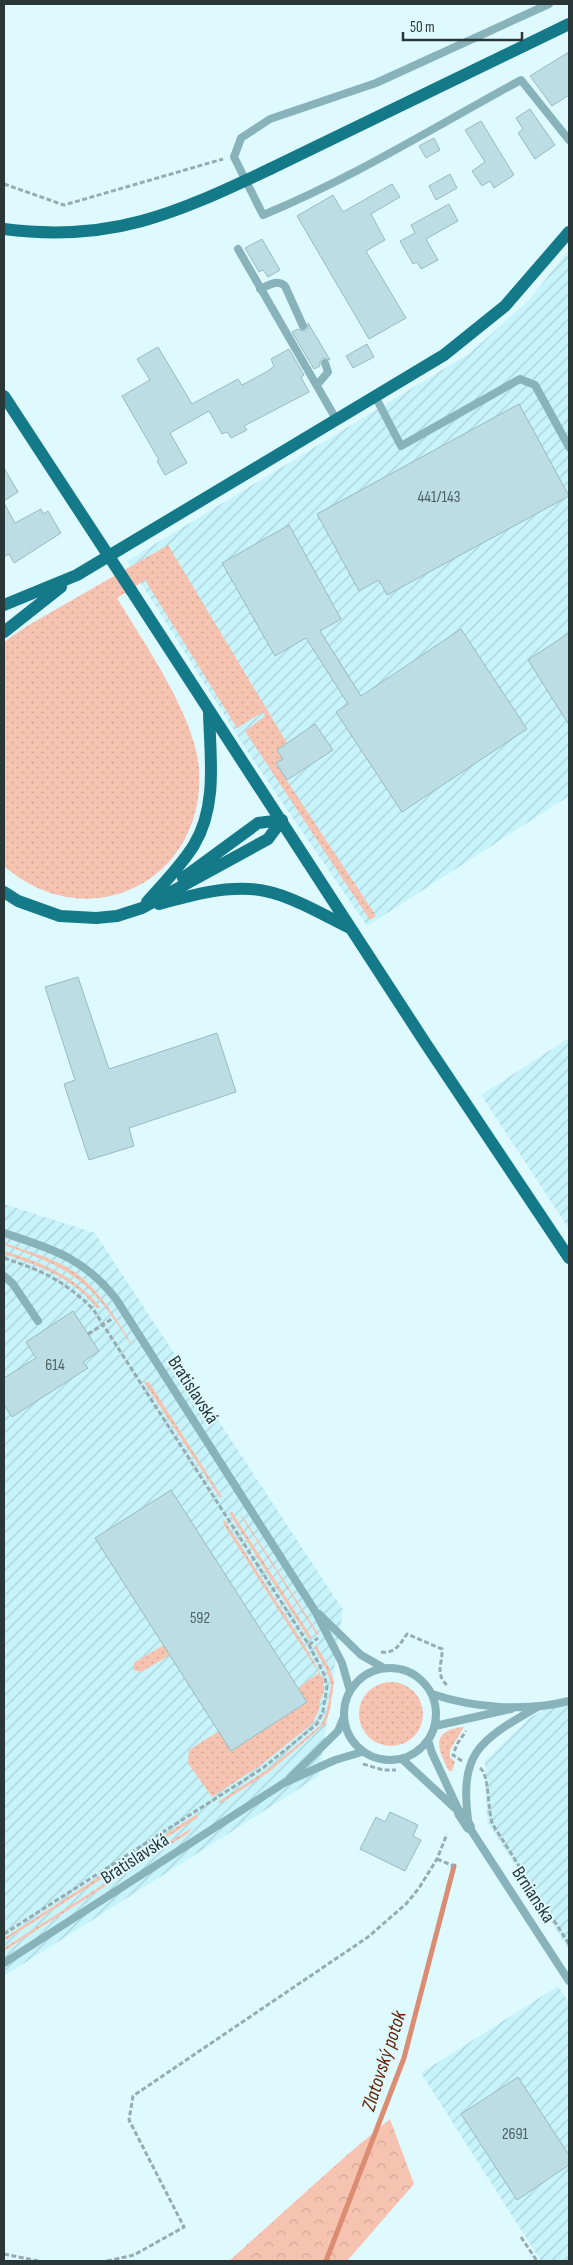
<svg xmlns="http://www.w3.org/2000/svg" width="573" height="2265" font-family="'Sofia Sans Condensed',sans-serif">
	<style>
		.industrial { fill: url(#industrial-furrows) }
		.grass { fill: url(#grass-dots) }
		.forest { fill: url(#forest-crowns) }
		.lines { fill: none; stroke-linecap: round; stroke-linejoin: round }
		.stream { stroke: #db8d73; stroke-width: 5 }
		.building { fill: #bbdde3; stroke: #99bac0 }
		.path { stroke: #96acb0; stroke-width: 3; stroke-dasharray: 5 2.5; stroke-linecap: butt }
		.service { stroke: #88b3ba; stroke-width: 8 }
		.minor { stroke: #88b3ba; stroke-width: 12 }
		.primary { stroke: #147a89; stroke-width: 12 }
		.primary-bridge { stroke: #147a89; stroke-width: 12 }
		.labels { text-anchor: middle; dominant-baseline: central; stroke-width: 4; stroke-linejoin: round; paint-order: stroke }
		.number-label { font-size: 16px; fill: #4e6064 }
		.street-label { font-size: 19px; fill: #293739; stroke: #dffaff }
		.water-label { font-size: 20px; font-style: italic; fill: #672105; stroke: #dffaff }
	</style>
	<defs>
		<pattern id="industrial-furrows" width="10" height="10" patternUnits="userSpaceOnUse" patternTransform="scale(1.25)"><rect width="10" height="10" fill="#c7f3fb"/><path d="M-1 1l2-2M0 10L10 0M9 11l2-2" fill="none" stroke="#abd1d8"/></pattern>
		<pattern id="grass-dots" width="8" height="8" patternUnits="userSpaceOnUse" patternTransform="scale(1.25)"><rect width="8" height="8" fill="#f7c3b1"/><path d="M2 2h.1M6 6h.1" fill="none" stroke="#d4a899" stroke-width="1.8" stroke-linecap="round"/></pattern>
		<pattern id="forest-crowns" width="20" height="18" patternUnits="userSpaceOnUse" patternTransform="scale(1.25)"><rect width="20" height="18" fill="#f7c3b1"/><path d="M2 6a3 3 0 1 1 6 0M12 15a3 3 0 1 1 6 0" fill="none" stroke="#d4a899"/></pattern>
	</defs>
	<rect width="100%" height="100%" fill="#dffaff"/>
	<path class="industrial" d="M569 250V796L367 926 251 757 127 561 470 353 528 301Z
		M569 1038V1229L481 1095Z
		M4 1204 95 1233 343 1610 319 1776 4 1976Z
		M569 1696V1950L487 1821 485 1761 529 1718Z
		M558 1986 569 2003V2261H541L421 2073Z"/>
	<path class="grass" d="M168 545 287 743 277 750 283 759 276 764 376 916 370 920 245 731 265 716 263 712 237 728 145 580 117 598C144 643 195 716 199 768 207 880 89 940 4 866V642L27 626Z
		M4 1243C24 1250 46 1256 65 1266 95 1283 112 1312 130 1341L132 1346C91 1282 76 1270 4 1245Z
		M4 1251C41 1262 75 1276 100 1307L97 1308C73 1278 40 1266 4 1254Z
		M144 1382H149L222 1497 220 1498Z
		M232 1512 312 1638 309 1639 229 1513Z
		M239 1513 245 1520 319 1635H317Z
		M223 1518 305 1646 323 1679 324 1691 320 1701 319 1710 312 1724 261 1765 212 1797 188 1763 189 1750 219 1731 232 1751 307 1702 298 1688 319 1673 224 1525Z
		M164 1645 170 1655 141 1672 133 1670V1665L135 1662Z
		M316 1645 329 1667 334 1682 330 1710 325 1724 269 1772 221 1803 218 1802 268 1769 321 1725 327 1711 331 1685 327 1671 314 1647Z
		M359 1714a32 32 0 1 1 64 0a32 32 0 1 1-64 0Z
		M464 1727 450 1750V1757L455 1762 452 1771H449C437 1749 430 1730 464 1727Z
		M197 1814V1818L4 1941V1938Z
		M193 1827 187 1834 4 1951V1948Z"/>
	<path class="forest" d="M390 2119 414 2184 347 2261H229L348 2154Z"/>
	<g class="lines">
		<path class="stream" d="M326 2261 404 2058 454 1866"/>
	</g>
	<path class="building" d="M569 52V95L552 106 530 76Z
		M530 109 555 145 535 159 518 133 523 129 516 118Z
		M481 121 514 175 494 188 490 181 482 186 472 171 485 162 465 130Z
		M434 138 440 150 426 158 419 146Z
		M450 174 457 188 436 200 429 186Z
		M392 184 400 197 371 214 385 240 366 251 406 318 369 339 297 216 333 195 343 212Z
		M449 204 458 221 426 239 438 260 421 269 417 262 413 264 400 241 415 233 411 225Z
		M262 239 280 270 268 277 263 270 259 272 245 248Z
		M308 323 330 360 323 358 320 361V366L314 369 292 332 298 329 302 331H306L308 327Z
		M367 344 374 357 353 368 346 356Z
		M158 347 192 404 238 379 242 385 268 371 274 366 271 359 289 349 304 375 301 377 309 392 244 426 247 430 231 438 227 432 222 434 209 411 170 433 187 463 165 475 157 461 159 460 122 396 150 380 137 359Z
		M519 404 569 496 387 595 379 580 359 591 317 514Z
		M4 468 18 492 4 501Z
		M4 503 15 523 41 509 43 514 48 511 61 533 14 563 9 554 4 557Z
		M289 525 341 619 320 631 361 696 461 629 527 729 402 812 336 712 348 704 306 638 275 656 222 563Z
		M569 633V725L528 660Z
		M315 724 333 750 287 780 276 763 283 759 277 750Z
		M78 977 109 1069 217 1033 236 1092 129 1128 134 1146 89 1160 64 1084 75 1080 45 987Z
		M73 1311 99 1351 83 1362 88 1368 12 1417 4 1405V1378L36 1358 26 1342Z
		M171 1490 307 1702 231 1751 95 1538Z
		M390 1812 418 1825 413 1836 421 1840 405 1871 360 1849 376 1817 385 1822Z
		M518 2077 569 2155V2165L517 2200 461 2114Z"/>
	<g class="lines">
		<path class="path" d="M4 184 64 205 223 159
			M4 1258C43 1271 63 1280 93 1309L309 1645 324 1674 327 1687 323 1711 317 1724 263 1768 4 1934
			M88 1334 112 1319
			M309 1645 318 1638
			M381 1652C395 1654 400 1644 407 1634L442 1649C443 1663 434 1674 448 1686
			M462 1761 453 1755 457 1744 466 1731
			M363 1764 383 1770H396
			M480 1768C490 1775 487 1811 493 1825L569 1944
			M437 1859 454 1866
			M521 2237 537 2261
			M4 2254 39 2261
			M107 2261 134 2255 184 2227 129 2120 133 2096 368 1937 406 1904 419 1888 437 1859 447 1834"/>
		<path class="service" d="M549 4 376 83 270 119 241 138 234 157 263 215C353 178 436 126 521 80L569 140
			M238 249 336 419
			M260 289C269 285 277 279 285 286L303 326
			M317 385 328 372 325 363
			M375 396 401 446 520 379 535 385 569 447
			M4 1233C52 1249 83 1257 116 1299L315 1611 342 1663 350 1691
			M4 1276 13 1284 38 1321
			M319 1614 361 1655 384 1668
			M344 1714a46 46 0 1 1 92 0a46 46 0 1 1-92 0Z
			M432 1694C474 1708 525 1712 569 1701
			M539 1706C479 1741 458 1751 469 1827L569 1981
			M435 1726 511 1709
			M428 1740 432 1753 460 1813
			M402 1759 457 1810
			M290 1778 338 1731 343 1719
			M4 1963 284 1783 335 1760 362 1752"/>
		<path class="minor" d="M460 1813 469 1827"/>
		<path class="primary" d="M270 169 569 24
			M131 590 426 1044 569 1258
			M4 605 77 575 444 355 505 306 569 232
			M4 632 61 587
			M183 878 258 823 282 820
			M4 892 18 901 60 916 96 918 117 916 142 908 268 839 282 820
			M147 902C163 884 181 866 194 845 218 805 210 756 209 712
			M159 904C189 896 219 887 250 889 285 891 319 913 350 928"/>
		<path class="primary-bridge" d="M4 229C111 243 175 214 270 169
			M4 396 131 590"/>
	</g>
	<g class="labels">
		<g class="number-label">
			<text x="439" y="497">441/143</text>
			<text x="55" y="1365">614</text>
			<text x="200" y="1618">592</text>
			<text x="515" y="2134">2691</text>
		</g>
		<g class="street-label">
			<text transform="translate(193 1390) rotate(57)">Bratislavská</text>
			<text transform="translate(135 1859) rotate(-33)">Bratislavská</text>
			<text transform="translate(533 1895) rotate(57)">Brnianska</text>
		</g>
		<g class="water-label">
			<text transform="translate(384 2061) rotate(-72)">Zlatovský potok</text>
		</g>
	</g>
	<rect width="573" height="2265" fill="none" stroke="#293739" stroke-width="10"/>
	<path d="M403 32v8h119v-8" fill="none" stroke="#293739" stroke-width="2.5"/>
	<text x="410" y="32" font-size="15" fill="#293739" stroke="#dffaff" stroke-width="4" paint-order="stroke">50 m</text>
</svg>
